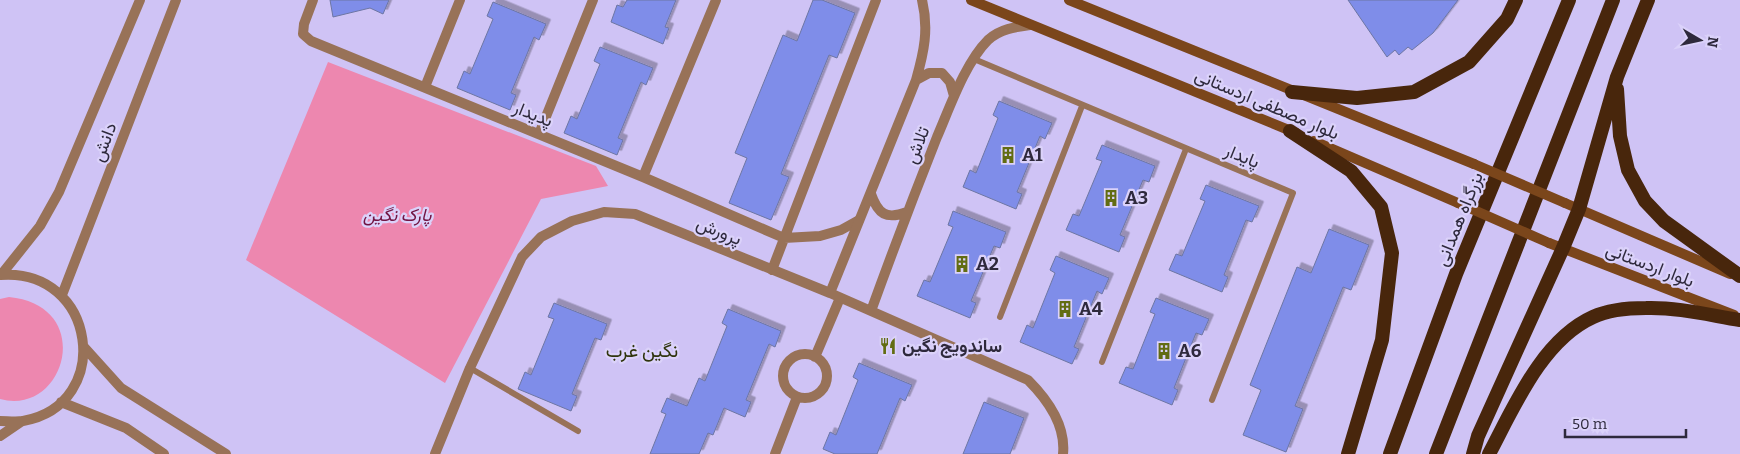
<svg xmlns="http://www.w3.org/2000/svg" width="1740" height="454" font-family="Bitter,Vazirmatn,serif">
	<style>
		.green { fill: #ed87af }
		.building { fill: #7f8de9; stroke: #6d76a3; filter: url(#shadow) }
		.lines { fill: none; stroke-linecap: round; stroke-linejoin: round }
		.service { stroke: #987258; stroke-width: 6 }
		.minor { stroke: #987258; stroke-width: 10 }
		.tertiary { stroke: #987258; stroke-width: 10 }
		.secondary { stroke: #7b461b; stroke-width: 10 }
		.trunk { stroke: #48260c; stroke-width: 14 }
		.secondary-bridge { stroke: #7b461b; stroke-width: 10 }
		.labels { text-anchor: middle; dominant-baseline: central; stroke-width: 4.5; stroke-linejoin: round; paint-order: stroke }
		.street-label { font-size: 18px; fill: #2e293c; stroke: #dbd2fa }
		.poi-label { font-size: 18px; font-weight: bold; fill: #2e293c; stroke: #dbd2fa; text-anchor: start }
		.park-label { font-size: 18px; font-style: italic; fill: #721443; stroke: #dbd2fa }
		.neighbourhood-label { font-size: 19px; fill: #2f340c; stroke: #dbd2fa }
	</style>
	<defs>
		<filter id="shadow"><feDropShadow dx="4.5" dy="-4.5" stdDeviation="0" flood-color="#0004"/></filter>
	</defs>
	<rect width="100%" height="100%" fill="#cfc3f5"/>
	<path class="green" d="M328 62 596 166 608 186 541 199 445 383 246 260Z
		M9 297C97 306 65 417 0 399V299Z"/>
	<path class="building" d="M330 0H389L383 14 370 8 333 17Z
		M627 0H676L665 27 669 28 663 44 611 22 617 5 623 7Z
		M813 0H822L855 13 837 58 829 55 781 174 789 177 771 220 729 203 747 158 735 153 783 35 797 41Z
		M1348 0H1458L1433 33 1412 50 1408 47 1399 55 1395 50 1387 57Z
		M493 2 546 24 539 40 534 37 511 93 516 95 510 110 457 88 464 71 470 74 493 19 487 16Z
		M600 47 653 68 646 85 641 82 618 138 623 140 617 155 564 133 571 116 577 119 600 64 594 61Z
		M999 101 1052 123 1045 139 1040 136 1017 192 1022 194 1016 209 963 187 970 170 976 173 998 118 993 115Z
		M1102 145 1155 166 1149 182 1143 180 1120 235 1125 237 1119 252 1066 230 1073 214 1079 216 1102 161 1096 159Z
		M1206 185 1259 206 1252 222 1246 220 1224 275 1228 277 1222 292 1169 270 1176 254 1182 256 1205 201 1200 199Z
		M953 211 1006 232 1000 248 994 246 971 301 976 303 970 318 917 296 924 280 930 282 953 227 948 225Z
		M1329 229 1369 245 1351 290 1343 287 1295 406 1303 409 1286 452 1243 435 1261 390 1250 385 1297 267 1311 273Z
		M1056 256 1109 278 1102 294 1097 291 1074 347 1079 349 1072 364 1020 342 1027 325 1033 328 1055 273 1050 270Z
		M1156 298 1209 319 1202 335 1196 333 1174 388 1178 390 1172 405 1119 383 1126 367 1133 369 1155 314 1150 312Z
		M554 303 607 324 601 340 595 338 572 394 577 396 571 411 518 389 525 372 531 375 554 319 548 317Z
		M728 309 781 331 775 347 769 344 746 400 751 402 745 417 724 408 713 435 708 433 699 454H650L666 414 661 412 667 398 687 406 699 378 705 381 727 326 722 323Z
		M859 363 912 385 905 401 900 398 877 454H835L823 449 830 432 836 435 858 380 853 377Z
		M984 402 1024 418 1010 454H963Z"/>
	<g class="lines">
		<path class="service" d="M974 59 1293 193 1212 400
			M1000 317 1082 106
			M1102 362 1186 149
			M470 368 578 431"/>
		<path class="minor" d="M313 0 304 24 303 34 311 41 643 177 784 238 820 236 841 230 859 220
			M425 87 460 0
			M539 134 593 0
			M643 177 716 0
			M772 270 876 0
			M783 376a22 22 0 1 1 44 0a22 22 0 1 1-44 0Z
			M815 357 840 298
			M775 454 797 397"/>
		<path class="tertiary" d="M916 80 929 73H942L950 82 954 96
			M871 194C878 214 886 220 907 212
			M0 275C97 267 115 405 23 421 16 422 7 421 0 421
			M1 275 40 226 59 192 140 0
			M830 293 916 80C924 52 929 29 922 0
			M62 295 176 0
			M871 311C892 253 914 195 937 137 950 107 965 63 988 40 1000 29 1015 27 1030 25
			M84 347 121 388 226 454
			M61 402 126 428 164 454
			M0 436 22 421
			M435 454 470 368 522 257 541 237 572 221 604 212 635 214 830 293 1028 380C1047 399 1066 425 1063 454"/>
		<path class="secondary" d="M971 0 1296 133
			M1069 0 1474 164
			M1314 141 1458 203
			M1565 203 1730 274
			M1549 243 1734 315"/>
		<path class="trunk" d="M1617 89 1620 136 1628 170 1645 201 1664 221 1740 276
			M1292 92 1357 98 1414 92 1469 62 1507 19 1516 0
			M1290 131 1351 171 1381 207 1392 253 1382 340 1348 454
			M1390 454 1456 274 1569 0
			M1436 454 1613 0
			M1473 454 1478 436 1563 248 1579 209 1617 77 1648 0
			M1489 454C1514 407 1542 340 1593 317 1608 310 1629 308 1646 308 1677 307 1709 315 1740 320"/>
		<path class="secondary-bridge" d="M1474 164 1565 203
			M1458 203 1549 243"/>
	</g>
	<defs>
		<g id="building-bare" transform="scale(1.35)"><path d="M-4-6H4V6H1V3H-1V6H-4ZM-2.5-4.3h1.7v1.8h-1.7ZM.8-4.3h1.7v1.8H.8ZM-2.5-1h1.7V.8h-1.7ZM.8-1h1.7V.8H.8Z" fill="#626c12" stroke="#dbd2fa" stroke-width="2.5" paint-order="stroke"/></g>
		<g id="restaurant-bare" transform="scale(1.35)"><path d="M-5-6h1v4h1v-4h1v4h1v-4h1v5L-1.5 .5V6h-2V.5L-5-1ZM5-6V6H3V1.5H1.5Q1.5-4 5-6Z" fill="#626c12" stroke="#dbd2fa" stroke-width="2.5" paint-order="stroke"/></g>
	</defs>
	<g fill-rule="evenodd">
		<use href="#building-bare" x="1008" y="155"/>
		<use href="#building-bare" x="1111" y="198"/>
		<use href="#building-bare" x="962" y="264"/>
		<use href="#building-bare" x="1065" y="309"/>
		<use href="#restaurant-bare" x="888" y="346"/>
		<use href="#building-bare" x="1164" y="351"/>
	</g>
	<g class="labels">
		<g class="street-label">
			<text transform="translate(1267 104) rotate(23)">بلوار مصطفی اردستانی</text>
			<text transform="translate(533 114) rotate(22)">پدیدار</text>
			<text transform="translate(104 142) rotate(-69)">دانش</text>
			<text transform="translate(917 145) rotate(-68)">تلاش</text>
			<text transform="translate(1242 156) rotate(22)">پایدار</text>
			<text transform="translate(1459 219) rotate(-68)">بزرگراه همدانی</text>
			<text transform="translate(719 231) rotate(22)">پرورش</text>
			<text transform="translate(1650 265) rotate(21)">بلوار اردستانی</text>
		</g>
		<g class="poi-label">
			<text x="1022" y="155">A1</text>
			<text x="1125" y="198">A3</text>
			<text x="976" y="264">A2</text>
			<text x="1079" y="309">A4</text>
			<text x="902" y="346">ساندویج نگین</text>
			<text x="1178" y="351">A6</text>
		</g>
		<g class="park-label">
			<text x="397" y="215">پارک نگین</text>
		</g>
		<g class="neighbourhood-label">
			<text x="642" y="350">نگین غرب</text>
		</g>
	</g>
	<g transform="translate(1700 40) rotate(99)" stroke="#dbd2fa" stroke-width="4" paint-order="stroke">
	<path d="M0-4L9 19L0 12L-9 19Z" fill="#2e293c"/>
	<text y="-8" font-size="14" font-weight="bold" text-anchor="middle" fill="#2e293c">N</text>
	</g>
	<path d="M1565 429v8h121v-8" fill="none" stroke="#2e293c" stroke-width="2.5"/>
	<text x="1572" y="429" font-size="15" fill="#2e293c" stroke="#dbd2fa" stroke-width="4" paint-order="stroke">50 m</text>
</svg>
